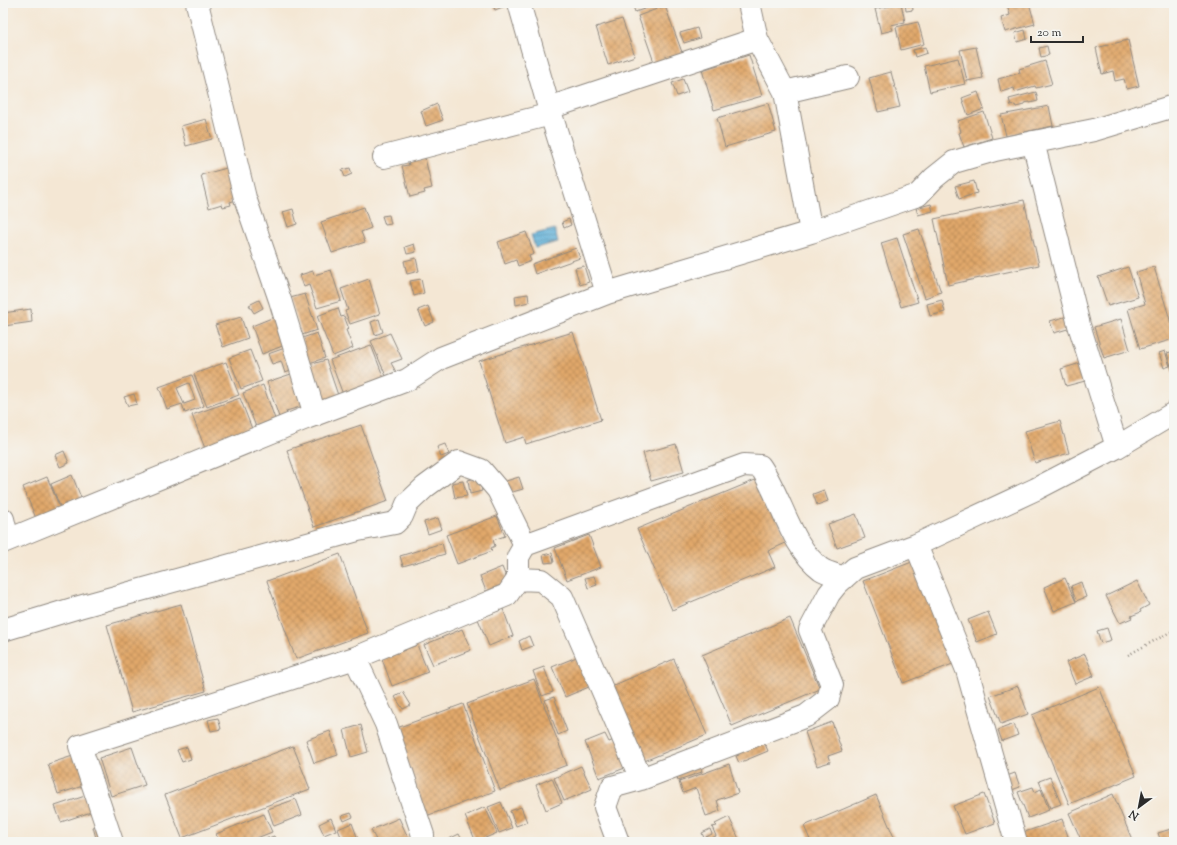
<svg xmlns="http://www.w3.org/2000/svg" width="1177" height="845" font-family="'Sorts Mill Goudy',serif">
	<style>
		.water { fill: url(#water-rules); stroke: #436c80 }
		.building { fill: url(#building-cross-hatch); fill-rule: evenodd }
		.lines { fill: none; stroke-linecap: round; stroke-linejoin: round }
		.minor-casing { stroke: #908980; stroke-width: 24 }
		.path { stroke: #908980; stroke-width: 2.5; stroke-dasharray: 1 3; stroke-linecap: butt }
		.minor { stroke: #fff; stroke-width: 22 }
	</style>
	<defs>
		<pattern id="water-rules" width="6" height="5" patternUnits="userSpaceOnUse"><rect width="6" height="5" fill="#5badd6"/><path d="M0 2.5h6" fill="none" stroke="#4b8dae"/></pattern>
		<pattern id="building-cross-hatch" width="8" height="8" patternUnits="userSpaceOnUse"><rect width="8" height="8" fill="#e1a86a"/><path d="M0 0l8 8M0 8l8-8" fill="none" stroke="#b78957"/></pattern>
	</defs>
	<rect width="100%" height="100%" fill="#f6f6f2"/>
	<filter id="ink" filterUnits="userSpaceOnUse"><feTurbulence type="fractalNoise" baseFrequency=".025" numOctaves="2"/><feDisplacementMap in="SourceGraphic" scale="8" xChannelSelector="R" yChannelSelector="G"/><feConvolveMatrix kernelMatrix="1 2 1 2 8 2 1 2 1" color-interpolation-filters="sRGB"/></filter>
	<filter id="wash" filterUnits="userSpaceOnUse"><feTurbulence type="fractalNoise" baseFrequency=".012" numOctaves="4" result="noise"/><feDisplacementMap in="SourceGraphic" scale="16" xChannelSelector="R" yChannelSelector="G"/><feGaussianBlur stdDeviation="0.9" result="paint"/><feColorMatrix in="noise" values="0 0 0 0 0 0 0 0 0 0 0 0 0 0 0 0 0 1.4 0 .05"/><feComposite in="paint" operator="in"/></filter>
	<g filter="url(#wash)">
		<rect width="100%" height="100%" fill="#f4e7d4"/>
		<path class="water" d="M555 229 558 242 535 248 531 235Z"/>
		<g id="blocks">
			<path class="building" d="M492 3H513L495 10Z
				M632 3H645L647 8 635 12Z
				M889 3H901L905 22 891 25 893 30 881 33 875 9 890 6Z
				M905 3H912L913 10 906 11Z
				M1010 3H1029L1035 24 1005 32 1001 18 1010 15 1007 4Z
				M665 6 683 55 655 65 638 16Z
				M622 19 635 56 608 65 596 27Z
				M918 22 924 44 901 50 896 27Z
				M697 28 700 38 684 43 680 33Z
				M1025 30 1027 39 1017 42 1015 33Z
				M1128 40 1139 86 1127 89 1124 79 1115 81 1113 71 1102 74 1096 48Z
				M1047 46 1049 55 1041 57 1039 48Z
				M925 47 927 53 915 57 913 50Z
				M976 47 983 78 967 81 960 50Z
				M749 55 762 96 714 110 702 70Z
				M958 58 965 84 930 92 924 66Z
				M1045 61 1052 84 1036 88 1035 86 1015 92 1014 88 1001 92 998 79 1020 73 1019 69Z
				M891 72 900 107 878 112 869 78Z
				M683 79 688 92 677 96 672 83Z
				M978 92 984 109 968 115 962 98Z
				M1036 92 1038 101 1030 103V102L1024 103V105L1016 107 1015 105 1011 106 1009 99Z
				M768 103 776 132 725 147 717 118Z
				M437 104 443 120 426 126 421 111Z
				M1049 106 1053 126 1006 136 1001 115Z
				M984 112 992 138 964 147 959 133 961 132 958 121Z
				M206 119 212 139 186 146 181 126Z
				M417 157 418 160 425 158 432 188 424 190 425 193 410 197 402 166 409 165 407 159Z
				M234 166 239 199 230 202 231 205 223 207 222 204 209 208 201 175Z
				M350 168 352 174 345 177 342 170Z
				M974 181 977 193 959 199 955 186Z
				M1024 200 1039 265 948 285 934 219Z
				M931 204 933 211 918 215 916 208Z
				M364 207 371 228 361 232 365 242 332 253 321 222Z
				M293 209 297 224 288 227 283 212Z
				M389 215 391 224 385 225 382 216Z
				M569 219 571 225 564 228 562 222Z
				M919 229 941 292 925 298 903 234Z
				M526 232 534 254 529 256 531 261 518 266 516 260 505 264 498 242Z
				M897 238 918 302 901 307 881 243Z
				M414 244 416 252 407 254 405 247Z
				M576 248 580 258 535 274 532 264Z
				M416 258 419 271 407 274 404 261Z
				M584 266 589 282 580 285 575 268Z
				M1128 267 1138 297 1108 306 1098 277Z
				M1154 267 1174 333V339L1140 349 1128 309 1145 304 1136 272Z
				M331 270 341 301 317 308 309 285 304 287 300 275 313 271 314 275Z
				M369 279 380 314 350 324 345 311 348 310 341 289Z
				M421 279 424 293 414 296 410 281Z
				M305 294 317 330 302 335 290 298Z
				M528 294 529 302 516 305 515 296Z
				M259 300 263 308 254 313 249 305Z
				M942 300 945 312 930 316 927 304Z
				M428 306 434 322 425 326 418 310Z
				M338 308 341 317 344 316 349 329 346 330 353 348 333 356 317 316Z
				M31 309 32 322 4 326 3 313Z
				M279 315 290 343 262 354 252 326Z
				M1068 316 1071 328 1054 333 1050 321Z
				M241 317 248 338 223 347 215 325Z
				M379 319 383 332 375 335 371 322Z
				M1121 319 1130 350 1104 358 1094 327Z
				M573 332 601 420 526 444 524 437 505 443 479 361Z
				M317 333 325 358 306 364 302 338Z
				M390 333 402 359 391 363 396 372 386 376 371 341Z
				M371 345 385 381 344 397 330 360Z
				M285 348 294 370 285 373 281 361 272 364 268 354Z
				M250 350 262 381 241 389 229 358Z
				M1165 351 1170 366 1164 368 1159 353Z
				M1174 351V372L1173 373 1167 353Z
				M326 360 340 401 320 407 306 366Z
				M226 362 239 395 207 407 194 374Z
				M1084 362 1089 380 1066 386 1061 369Z
				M297 372 307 405 286 411 288 417 280 420 267 382Z
				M192 375 204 406 185 413 182 404 167 409 159 387ZM189 383 195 400 184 404 177 388Z
				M263 385 275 419 256 427 243 393Z
				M134 394 137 404 128 406 124 397Z
				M240 398 254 434 206 451 192 415Z
				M1060 421 1069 453 1035 463 1025 431Z
				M361 425 388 501 314 527 287 450Z
				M445 444 449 454 441 457 437 447Z
				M676 444 684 472 651 481 643 453Z
				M64 451 69 463 60 467 55 455Z
				M72 475 82 500 61 509 51 484Z
				M47 477 62 513 38 523 23 487Z
				M479 477 482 491 470 494 468 480Z
				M519 477 523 489 509 493 506 481Z
				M760 478 788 542 768 551 775 567 672 610 637 529Z
				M463 481 467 496 455 498 452 483Z
				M824 490 828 501 817 505 813 494Z
				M856 514 865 538 837 548 828 524Z
				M497 516 505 536 493 540 495 546 491 548 492 551 457 564 446 535Z
				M438 518 442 529 428 534 424 522Z
				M589 535 601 567 567 580 555 548Z
				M442 543 445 554 403 566 400 556Z
				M552 553 554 562 545 563 543 555Z
				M340 554 368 633 296 659 267 581Z
				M917 560 958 662 903 683 863 581Z
				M502 567 508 582 486 591 480 576Z
				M594 576 597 585 588 588 585 578Z
				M1065 578 1076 602 1054 611 1044 587Z
				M1137 581 1149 605 1140 610 1141 612 1131 616 1132 618 1120 623 1106 596Z
				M1081 582 1086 597 1076 601 1071 586Z
				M181 604 206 691 132 712 107 625Z
				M503 609 513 636 489 646 478 619Z
				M988 612 997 634 977 642 968 620Z
				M790 618 820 689 732 726 702 655Z
				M1107 628 1111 640 1101 643 1097 631Z
				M462 629 471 650 433 665 424 645Z
				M529 636 533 646 522 650 519 641Z
				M417 645 428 672 392 686 382 659Z
				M584 654 596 684 565 697 552 667Z
				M1085 654 1094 676 1075 684 1066 662Z
				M674 659 707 735 642 762 610 687Z
				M544 667 553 692 542 696 533 671Z
				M534 679 567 765 500 790 467 704Z
				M1018 686 1028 714 1001 724 990 696Z
				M1099 687 1136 776 1069 804 1032 715Z
				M403 692 411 705 403 709 395 697Z
				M554 697 567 731 558 735 545 700Z
				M463 704 495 791 426 816 394 729Z
				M218 718 221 729 211 731 208 720Z
				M832 722 842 751 828 756 830 762 817 766 805 732Z
				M1014 724 1018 735 1002 741 998 730Z
				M361 725 368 752 351 757 344 730Z
				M330 731 338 755 314 763 306 740Z
				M605 734 609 742 619 738 630 766 599 778 585 742Z
				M762 737 768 751 739 763 736 756 739 755 736 748Z
				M293 746 310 789 182 838 165 795Z
				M132 747 145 785 111 796 99 758Z
				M187 747 191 759 182 762 177 750Z
				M79 754 89 784 58 794 48 764Z
				M729 764 738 793 717 800 720 811 706 816 696 788 683 793 679 782Z
				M700 765 702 772 678 780 676 774Z
				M581 766 592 789 564 801 554 778Z
				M1015 773 1020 787 1009 791 1004 777Z
				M1050 777 1061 804 1050 808 1039 781Z
				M552 778 562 803 546 810 536 785Z
				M1033 787 1035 792 1041 789 1049 810 1028 818 1018 792Z
				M984 794 995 823 965 834 953 806Z
				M1113 794 1133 842H1082L1069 813Z
				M88 795 94 811 61 822 55 806Z
				M876 795 896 842H811L804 826Z
				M296 799 302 815 274 826 268 809Z
				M501 802 512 828 499 833 488 807Z
				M485 807 497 833 476 842 465 816Z
				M521 807 527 822 516 826 510 811Z
				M351 813 353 817 344 821 342 816Z
				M264 814 272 832 247 842H219L216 834Z
				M729 817 739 839 733 842H708L707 840 716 836 712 827 717 826 715 824Z
				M331 818 336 830 324 835 319 824Z
				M399 818 410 842H377L371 830Z
				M1062 819 1070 842H1021L1019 834Z
				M352 823 359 842H343L338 829Z
				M103 824 110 842H85L96 838 93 827Z
				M1174 828V842H1161L1158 833Z
				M710 829 712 834 704 838 702 833Z
				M459 834 463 842H443Z
				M274 836 276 842H256Z"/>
		</g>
	</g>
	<g filter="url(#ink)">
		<use href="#blocks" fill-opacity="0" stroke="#908980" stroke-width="1"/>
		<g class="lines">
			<g class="minor-casing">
				<path id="minor" d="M197 3 245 198 280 300 315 415
					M519 3 549 108 607 293
					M749 3 757 39 785 92 811 232
					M785 92 848 77
					M549 108 757 39
					M1033 142 1079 325 1117 447
					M384 157 551 114
					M3 519 8 540
					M3 542 306 418 407 380 441 358 607 293 811 232 918 195 934 178 954 162 995 150 1094 130 1174 106
					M916 545 1036 489 1117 447 1174 413
					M518 579 541 580 562 597 641 779
					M3 630 79 607 358 530 395 523 402 516 407 504 425 487 459 462 481 470 498 490 525 545
					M355 658 386 724 423 835 421 842
					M112 842 80 746 355 658 507 595 518 579V557L525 545 714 476 744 465 760 466C781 496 791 547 821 569 827 573 837 575 844 578
					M618 842 605 807 612 787 641 779 806 716 828 699 832 685 810 630 829 594 837 584 855 568 916 545 967 670 1016 842"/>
			</g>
			<path class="path" d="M1128 655 1174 630"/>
			<use href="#minor" class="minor"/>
		</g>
	</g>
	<rect width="1177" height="845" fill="none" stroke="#f6f6f2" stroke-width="16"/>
	<g transform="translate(1139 807) rotate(212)" stroke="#f6f6f2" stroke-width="3" paint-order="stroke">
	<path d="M0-3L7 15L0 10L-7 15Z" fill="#2b2b2b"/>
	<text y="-6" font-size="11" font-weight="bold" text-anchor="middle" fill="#2b2b2b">N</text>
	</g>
	<path d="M1031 36v6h52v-6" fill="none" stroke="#2b2b2b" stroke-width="2"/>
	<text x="1037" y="36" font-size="12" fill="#2b2b2b" stroke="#f6f6f2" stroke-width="3" paint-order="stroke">20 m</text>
</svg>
